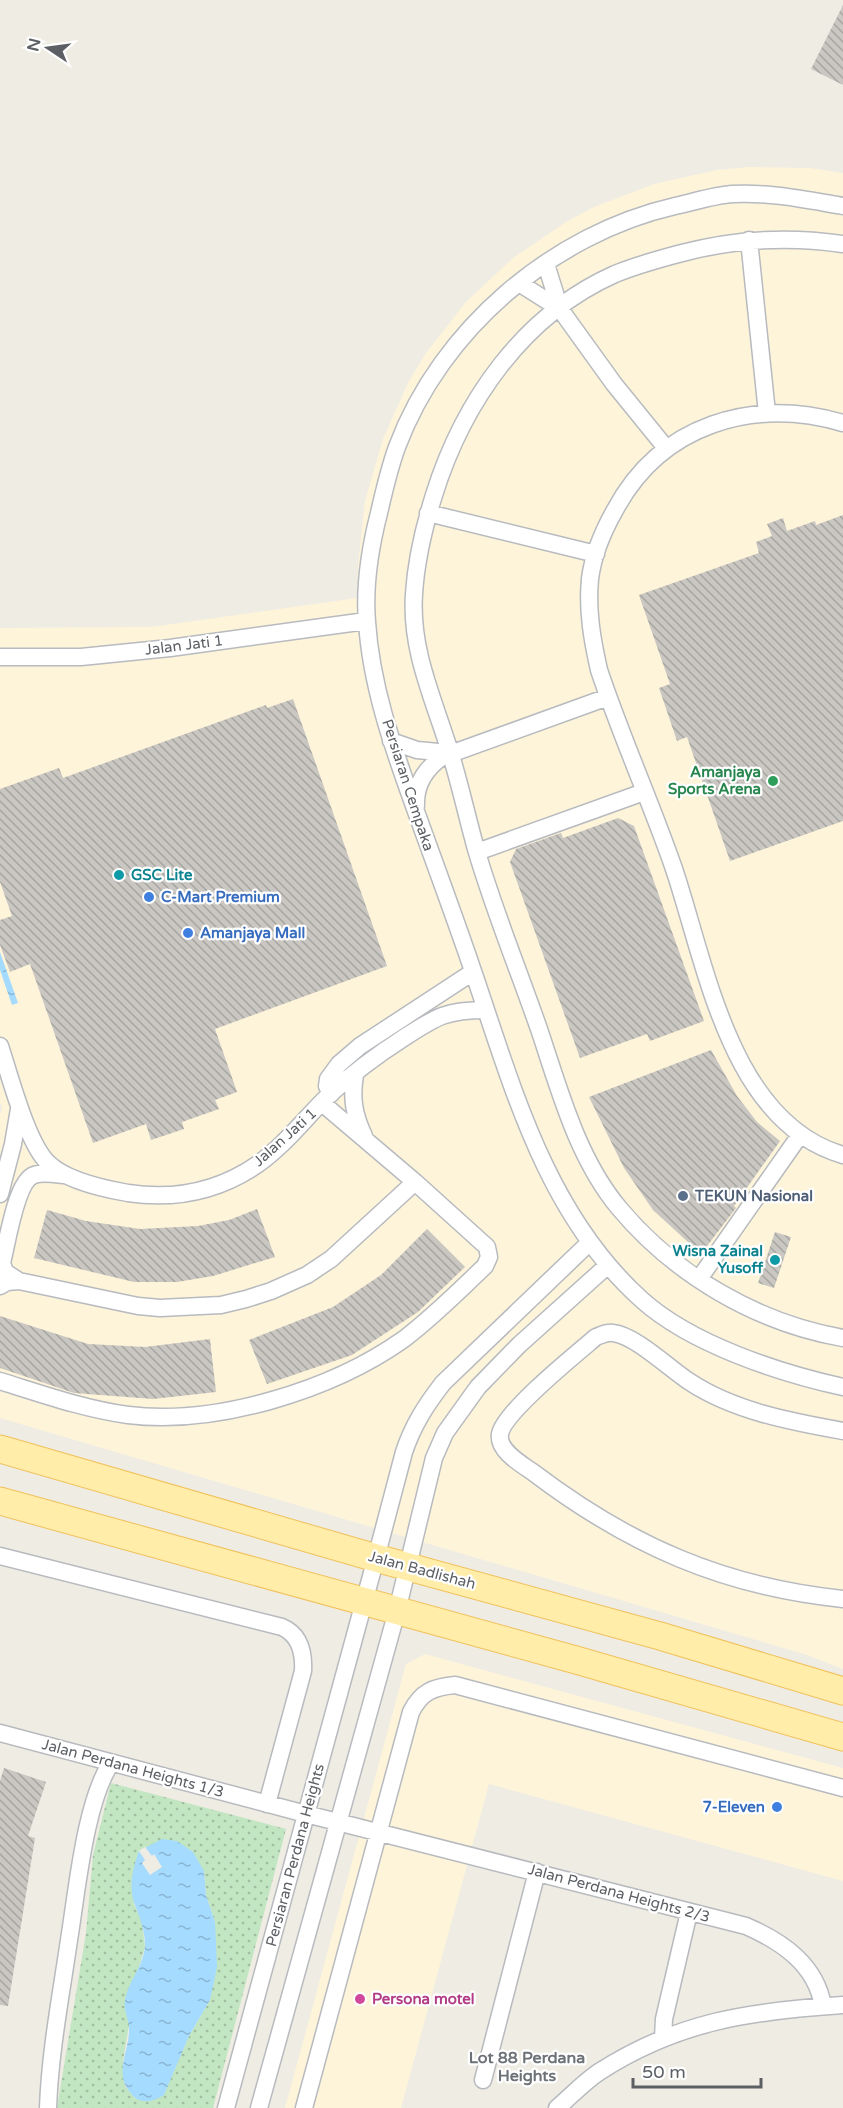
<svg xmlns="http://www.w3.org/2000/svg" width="843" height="2108" font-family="'Varela Round',sans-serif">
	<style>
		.commercial { fill: #fef4da }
		.grass { fill: url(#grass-dots); fill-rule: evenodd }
		.water { fill: url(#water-ripples) }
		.pier { fill: #efece4 }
		.building { fill: url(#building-back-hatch) }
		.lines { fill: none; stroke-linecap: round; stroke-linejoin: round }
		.minor-casing { stroke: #b7babe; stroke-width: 19 }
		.primary-casing { stroke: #f1c15b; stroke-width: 29 }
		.minor { stroke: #fff; stroke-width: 16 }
		.primary { stroke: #ffeda9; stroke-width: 27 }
		.leisure-dot { fill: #2e9e5b; stroke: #fff; stroke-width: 2 }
		.culture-dot { fill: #0f9aa8; stroke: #fff; stroke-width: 2 }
		.shop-dot { fill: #3f7fe0; stroke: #fff; stroke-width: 2 }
		.service-dot { fill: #5c6f8a; stroke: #fff; stroke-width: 2 }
		.hotel-dot { fill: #d1479c; stroke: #fff; stroke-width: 2 }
		.labels { text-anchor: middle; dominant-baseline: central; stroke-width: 4.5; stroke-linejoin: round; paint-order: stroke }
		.street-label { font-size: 15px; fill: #5c6065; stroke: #fff }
		.leisure-label { font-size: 15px; font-weight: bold; fill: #27864d; stroke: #fff; text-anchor: end }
		.culture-label { font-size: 15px; font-weight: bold; fill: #0d838f; stroke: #fff; text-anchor: start }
		.shop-label { font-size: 15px; font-weight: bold; fill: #366cbe; stroke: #fff; text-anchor: start }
		.service-label { font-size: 15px; font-weight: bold; fill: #4e5e75; stroke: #fff; text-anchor: start }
		.hotel-label { font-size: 15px; font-weight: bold; fill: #b23c85; stroke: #fff; text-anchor: start }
		.neighbourhood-label { font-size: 16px; font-weight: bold; fill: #6d7277; stroke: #fff }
	</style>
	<defs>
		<pattern id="grass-dots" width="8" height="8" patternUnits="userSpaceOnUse" patternTransform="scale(1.5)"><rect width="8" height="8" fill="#c2e6c1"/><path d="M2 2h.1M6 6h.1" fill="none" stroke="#a1bea0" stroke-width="1.8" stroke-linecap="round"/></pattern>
		<pattern id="water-ripples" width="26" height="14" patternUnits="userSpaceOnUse" patternTransform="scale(1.5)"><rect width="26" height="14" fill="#a4dbff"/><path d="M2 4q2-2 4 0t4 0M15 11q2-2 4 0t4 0" fill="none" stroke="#89b5d2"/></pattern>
		<pattern id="building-back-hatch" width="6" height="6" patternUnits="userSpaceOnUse" patternTransform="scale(1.5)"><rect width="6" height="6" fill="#cac7c2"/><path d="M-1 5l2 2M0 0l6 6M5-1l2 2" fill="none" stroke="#a7a5a1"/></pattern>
	</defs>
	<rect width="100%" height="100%" fill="#efece4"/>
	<path class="commercial" d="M749 167 810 168 843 173V1669L804 1654 0 1418V1115L2 1107 0 1102V628L151 627 357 598 358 565 365 501 383 439 409 381 426 353 466 302 513 258 566 222 594 207 654 184 717 170Z
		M425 1654 843 1768V1881L489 1784 401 2108H285L406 1664Z"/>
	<path class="grass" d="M111 1783 286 1829 213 2108H57L86 1933 93 1855ZM145 1847 204 1871 206 1895 215 1922 210 2000 189 2036 170 2080 136 2099 125 2086 123 2061 139 1967 145 1947 142 1922 134 1904 139 1851Z"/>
	<path class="water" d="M0 952 18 1003 12 1005 0 970Z
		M162 1839 177 1841 193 1852 204 1871 206 1895 215 1922 217 1967 210 2000 189 2036 164 2095C156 2100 148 2103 139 2100 134 2098 132 2094 129 2091 114 2072 130 2049 129 2028 129 2019 123 2010 125 2001 128 1981 144 1966 145 1945 145 1930 140 1919 135 1905 128 1888 133 1867 139 1851Z"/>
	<path class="pier" d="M145 1847 152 1856 154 1854 162 1867 150 1875 142 1863 145 1860 139 1851Z"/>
	<path class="building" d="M843 5V85L811 69Z
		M843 515V821L730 861 687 737 677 741 659 688 670 684 639 595 759 553 756 542 772 536 767 524 783 518 787 531 815 521 816 525Z
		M293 699 387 966 215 1029 237 1092 215 1100 219 1109 182 1122 184 1129 151 1140 146 1124 93 1143 30 964 10 972 0 945V920L12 916 0 882V789L59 768 63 778 266 705 267 708Z
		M618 818 634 826 704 1021 650 1041 647 1034 580 1058 510 862 516 849 561 833 563 838Z
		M711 1050 737 1096 757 1122 780 1141 734 1206 736 1208 701 1254 653 1210 624 1168 589 1097Z
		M257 1209 275 1257 213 1276 177 1282H134L34 1258 47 1210 86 1221 140 1229 198 1226 229 1220Z
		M427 1229 465 1267 418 1312 352 1355 267 1384 249 1340 333 1307 381 1275Z
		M775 1232 791 1237 774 1288 758 1283Z
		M0 1316 88 1344 145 1347 210 1339 216 1392 153 1399 74 1393 0 1368Z
		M4 1768 46 1782 28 1836 35 1838 8 2006 0 2005V1781Z"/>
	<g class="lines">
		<g class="minor-casing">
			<path id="minor" d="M843 206C807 200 770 192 733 194 714 195 694 202 675 206 553 234 441 329 397 447 389 469 384 491 379 513 370 548 364 586 367 622 371 684 392 745 413 803 433 859 454 915 473 971 513 1088 546 1214 642 1300 691 1344 779 1373 843 1387
				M749 240 767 413
				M843 244C788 236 735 239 682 253 659 259 637 265 615 274 523 315 463 402 434 495 424 527 416 561 414 594 410 650 434 700 450 752 460 784 467 817 476 849 494 911 519 971 540 1032 560 1092 578 1159 619 1208 675 1275 757 1323 843 1338
				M546 264 560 309 614 384 666 448
				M519 283 560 309
				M843 423C753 397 661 424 615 510 603 531 593 555 590 579 587 610 592 639 599 670 621 736 650 800 673 866 706 962 729 1122 843 1155
				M428 513 596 554
				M0 657H81L170 648 366 621
				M391 741 417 750 449 753
				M416 806C415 785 425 769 442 757L608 697
				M477 852 644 792
				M0 1046C10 1076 27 1143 48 1163 65 1180 105 1189 128 1193 175 1200 219 1191 258 1164 285 1145 306 1117 330 1094 352 1074 377 1055 402 1039 436 1017 445 1010 486 1010
				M355 1075C351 1098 354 1115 364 1136
				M331 1094 327 1086 328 1079 339 1064 360 1046 473 972
				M0 1194 13 1144 19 1109
				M699 1279 800 1135
				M19 1281 5 1272 2 1263C7 1244 16 1181 34 1175 43 1172 54 1174 63 1175
				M0 1286 7 1282 19 1281 138 1306 160 1308 221 1305 246 1299 271 1291 307 1275 331 1259 415 1182
				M0 1381C42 1394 84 1409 128 1415 216 1426 332 1390 404 1339 433 1317 459 1291 485 1266L489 1257 487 1247 415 1182 322 1103
				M843 1431C792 1422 734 1411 690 1382 671 1370 635 1335 613 1333 606 1332 602 1335 596 1337 576 1354 504 1412 500 1434 497 1451 523 1465 534 1473 629 1545 724 1587 843 1599
				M0 1556 282 1627C300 1635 304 1653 303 1671L267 1804
				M0 1733 306 1814 746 1926C783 1942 816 1965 823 2006
				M663 2038 664 2019 689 1912
				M483 2080 537 1872
				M48 2108C50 2052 61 1995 69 1940 77 1891 85 1802 111 1763
				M226 2108 376 1558 404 1452C413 1425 426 1405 443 1383L590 1242
				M259 2108 397 1611 434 1458 445 1433 478 1387 519 1345 608 1265
				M304 2108 411 1712C421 1692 433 1687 455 1685L843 1788
				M557 2108C571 2096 584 2082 599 2072 678 2021 751 2011 843 2005"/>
		</g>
		<g class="primary-casing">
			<path id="primary" d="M0 1449 376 1558 660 1636 843 1691
				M0 1501 576 1660 843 1737"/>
		</g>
		<use href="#minor" class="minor"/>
		<use href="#primary" class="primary"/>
	</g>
	<circle class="leisure-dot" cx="773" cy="781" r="6"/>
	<g class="culture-dot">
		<circle cx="119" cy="875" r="6"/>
		<circle cx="775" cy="1260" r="6"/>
	</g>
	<g class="shop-dot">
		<circle cx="149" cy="897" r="6"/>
		<circle cx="188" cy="933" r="6"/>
		<circle cx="777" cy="1807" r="6"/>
	</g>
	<circle class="service-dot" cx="683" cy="1196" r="6"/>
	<circle class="hotel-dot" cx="360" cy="1999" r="6"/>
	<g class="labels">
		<g class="street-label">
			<text transform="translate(184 645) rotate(-7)">Jalan Jati 1</text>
			<text transform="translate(408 785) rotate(72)">Persiaran Cempaka</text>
			<text transform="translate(285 1137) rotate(-42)">Jalan Jati 1</text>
			<text transform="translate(422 1570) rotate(15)">Jalan Badlishah</text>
			<text transform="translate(133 1768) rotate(15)">Jalan Perdana Heights 1/3</text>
			<text transform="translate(295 1855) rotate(-75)">Persiaran Perdana Heights</text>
			<text transform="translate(619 1893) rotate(15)">Jalan Perdana Heights 2/3</text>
		</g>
		<g class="leisure-label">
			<text x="761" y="772">Amanjaya<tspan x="761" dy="17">Sports Arena</tspan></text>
		</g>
		<g class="culture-label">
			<text x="131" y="875">GSC Lite</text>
			<text x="763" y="1251" text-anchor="end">Wisna Zainal<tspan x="763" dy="17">Yusoff</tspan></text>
		</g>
		<g class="shop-label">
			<text x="161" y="897">C-Mart Premium</text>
			<text x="200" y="933">Amanjaya Mall</text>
			<text x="765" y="1807" text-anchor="end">7-Eleven</text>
		</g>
		<g class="service-label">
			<text x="695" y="1196">TEKUN Nasional</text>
		</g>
		<g class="hotel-label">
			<text x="372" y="1999">Persona motel</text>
		</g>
		<g class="neighbourhood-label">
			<text x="527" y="2058">Lot 88 Perdana<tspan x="527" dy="18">Heights</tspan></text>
		</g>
	</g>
	<g transform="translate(48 48) rotate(283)" stroke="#ffffff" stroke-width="4.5" paint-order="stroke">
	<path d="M0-4.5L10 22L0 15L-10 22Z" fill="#5c6065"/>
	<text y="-9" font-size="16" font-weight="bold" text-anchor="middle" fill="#5c6065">N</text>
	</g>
	<path d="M633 2078v9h128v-9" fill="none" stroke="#5c6065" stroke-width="3"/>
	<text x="642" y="2078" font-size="18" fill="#5c6065" stroke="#ffffff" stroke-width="4.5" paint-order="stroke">50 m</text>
</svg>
